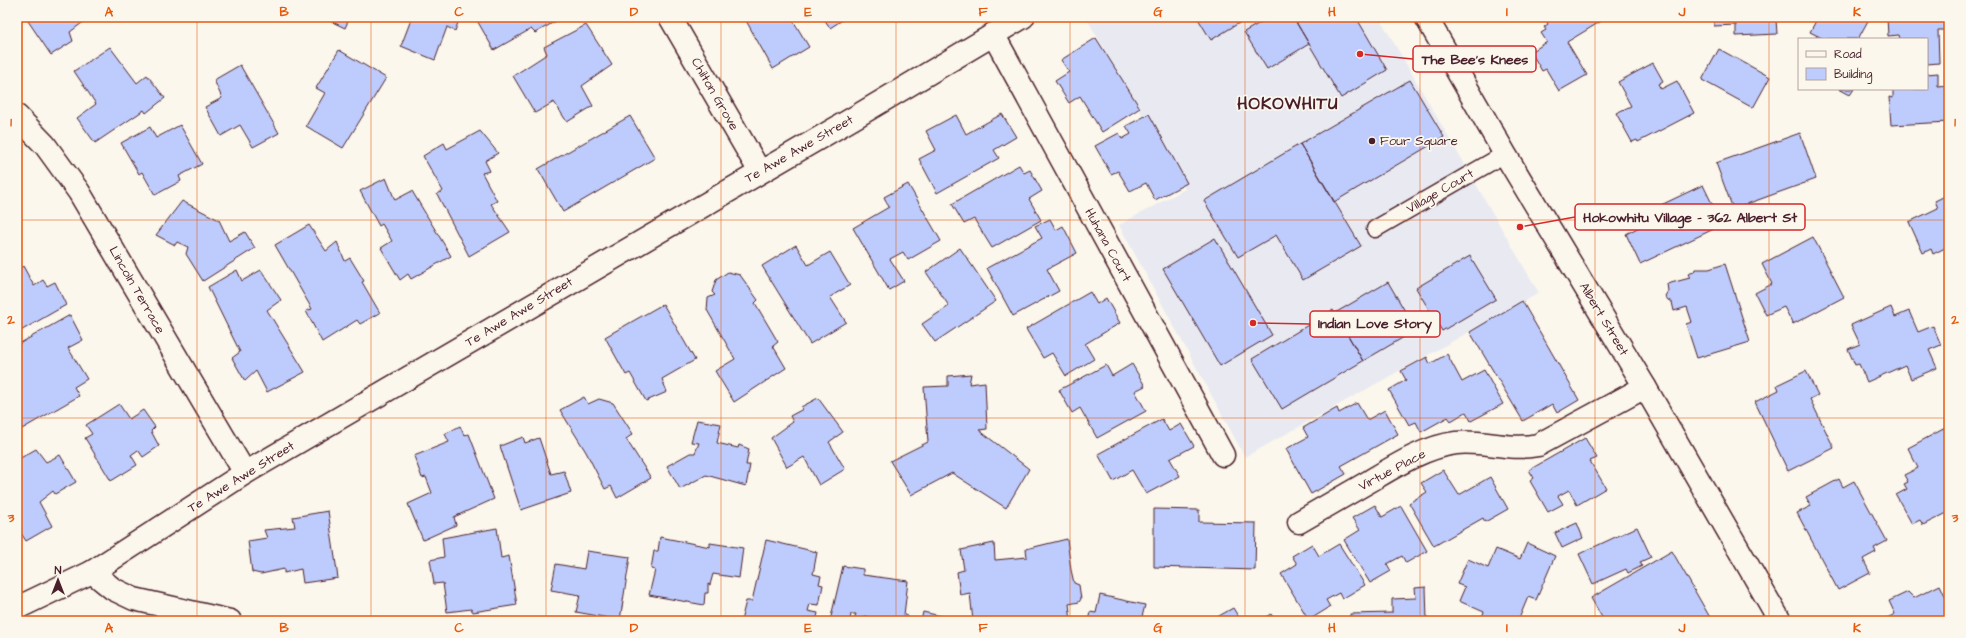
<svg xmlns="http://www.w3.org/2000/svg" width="1966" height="638" font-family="'Architects Daughter',sans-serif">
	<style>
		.built { fill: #e9eaf1 }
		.building { fill: #beccfd; stroke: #4a1f2b }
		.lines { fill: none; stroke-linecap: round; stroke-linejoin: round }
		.lane-casing { stroke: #4a1f2b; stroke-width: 19 }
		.street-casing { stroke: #4a1f2b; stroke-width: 25 }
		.secondary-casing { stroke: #4a1f2b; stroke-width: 25 }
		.lane { stroke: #fbf7ec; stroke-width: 16 }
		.street { stroke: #fbf7ec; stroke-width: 22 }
		.secondary { stroke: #fbf7ec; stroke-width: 22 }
		.grid { fill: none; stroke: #e8590c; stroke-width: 1; stroke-opacity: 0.55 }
		.poi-dot { fill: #4a1f2b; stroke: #fbf7ec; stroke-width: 1.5 }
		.labels { text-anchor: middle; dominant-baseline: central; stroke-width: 3.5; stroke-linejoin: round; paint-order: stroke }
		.street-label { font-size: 13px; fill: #4a1f2b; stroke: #fbf7ec }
		.poi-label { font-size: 13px; fill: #4a1f2b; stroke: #fbf7ec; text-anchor: start }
		.district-label { font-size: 17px; font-weight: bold; letter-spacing: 1px; fill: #4a1f2b; stroke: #fbf7ec }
		.leader { fill: none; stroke: #d62828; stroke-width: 1.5 }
		.callout-dot { fill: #d62828; stroke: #fbf7ec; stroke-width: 1.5 }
		.callout { fill: #fbf7ec; stroke: #d62828; stroke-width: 1.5 }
		.callout-label { font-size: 14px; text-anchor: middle; font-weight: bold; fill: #4a1f2b }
		.neatline { fill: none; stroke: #e8590c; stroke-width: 1.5 }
		.grid-label { font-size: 13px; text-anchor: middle; font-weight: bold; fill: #e8590c }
	</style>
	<rect width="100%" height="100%" fill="#fbf7ec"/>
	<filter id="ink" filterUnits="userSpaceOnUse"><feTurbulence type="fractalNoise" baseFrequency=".025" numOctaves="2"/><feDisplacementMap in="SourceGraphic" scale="8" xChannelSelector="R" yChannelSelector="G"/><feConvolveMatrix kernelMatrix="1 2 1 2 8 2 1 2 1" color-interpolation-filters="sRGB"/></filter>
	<g filter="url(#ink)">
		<path class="built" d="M1095 17H1379L1539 293 1245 457 1119 225 1185 189 1088 21Z"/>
		<path class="building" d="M17 17H90L70 32 73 41 51 55 26 18 19 24Z
			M325 17H350L345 28 324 18Z
			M412 17H460L455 31 447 27 435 60 401 46Z
			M475 17H563L535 33 531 29 494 50Z
			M744 17H791L809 47 773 69Z
			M823 17H847L830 28Z
			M1197 17H1249L1211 40Z
			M1254 17H1270L1259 24Z
			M1270 17H1293L1309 44 1267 69 1244 32Z
			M1293 17H1356L1387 70 1341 98Z
			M1544 17H1608L1567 42 1587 75 1559 91 1546 69 1542 71 1531 52 1547 42 1541 33 1546 30 1544 27 1548 24Z
			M1714 17H1783V19H1776L1777 34 1736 36V25L1714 26Z
			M1818 17H1870L1858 39H1824L1810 32Z
			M1887 17H1949V30H1938L1939 63 1927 64V39H1900L1899 35 1888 36Z
			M586 25 612 65 582 86 593 106 567 122 554 102 535 113 513 76 547 54 544 47Z
			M1096 38 1140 108 1102 132 1080 96 1069 103 1055 81 1069 72 1061 60Z
			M110 47 137 83 147 75 165 98 146 113 144 110 95 143 77 118 96 104 74 71Z
			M1719 49 1770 77 1753 108 1702 80Z
			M339 50 386 78 343 148 306 126 325 93 316 88Z
			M1653 63 1663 81 1658 84 1661 89 1677 81 1694 113 1638 142 1637 140 1632 142 1616 113 1631 106 1618 82Z
			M240 65 279 133 253 147 240 125 221 136 205 107 222 98 214 80Z
			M1938 73V86L1949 85V122L1891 125 1889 97 1893 98V89H1927V74Z
			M1410 80 1444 137 1334 202 1300 144Z
			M1839 89H1854L1850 95Z
			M1002 114 1016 137 994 150 999 158 937 193 919 159 936 150 926 131 956 115 966 134Z
			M1149 114 1187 183 1155 200 1146 183 1130 191 1118 171 1111 174 1095 146 1119 133 1122 139 1131 134 1126 126Z
			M630 116 655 158 563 212 538 169Z
			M180 125 202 164 179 176 181 181 155 195 142 172 139 174 121 143 150 127 156 138Z
			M480 131 498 153 485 161 490 171 482 173 497 201 491 204 510 232 469 256 437 194 443 191 423 156 444 143 447 149Z
			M1800 133 1816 179 1733 209 1716 163Z
			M1300 144 1361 246 1303 280 1276 235 1238 257 1204 201Z
			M1019 165 1024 173 1030 170 1042 191 1029 199 1041 220 992 248 974 219 964 224 952 204Z
			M386 178 395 200 412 191 451 256 411 279 408 274 400 280 381 248 392 241 382 224 379 226 360 191Z
			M908 184 941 241 908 260 903 252 890 259 904 281 889 290 853 228 889 207 884 197Z
			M1703 185 1716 212 1712 214 1718 227 1640 264 1626 234 1643 225 1638 216Z
			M1949 194V246L1933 254 1931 249 1923 253 1909 222 1938 208 1935 201Z
			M182 201 219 220 229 241 245 232 255 248 203 281 186 254 188 247 177 242 175 245 156 235Z
			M1050 219 1056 230 1063 226 1077 253 1047 269 1059 291 1013 316 987 268 1042 238 1035 226Z
			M309 225 326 251 337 242 345 261 350 258 364 281 362 282 380 313 360 324 357 320 322 342 306 311 312 309 275 245Z
			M1813 237 1844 297 1793 324 1784 307 1766 315 1755 293 1772 284 1762 264Z
			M1215 238 1272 335 1220 366 1163 269Z
			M796 245 808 265 830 252 850 285 830 297 846 322 810 344 762 266Z
			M960 248 996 301 935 342 922 324 949 306 926 272Z
			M1470 256 1496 299 1442 331 1416 288Z
			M1725 264 1750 342 1697 358 1686 324 1692 322 1687 307 1674 311 1672 302 1668 300 1665 296 1668 291 1667 284 1690 278 1688 274 1694 272 1695 269H1709Z
			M23 266 34 286 43 280 47 286 55 282 66 305 17 333V270Z
			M237 270 242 281 261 270 281 300 267 310 305 372 267 392 256 371 245 381 232 358 240 352 208 287Z
			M728 272 740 275 758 300 755 303 778 342 773 346 786 368 734 402 715 371 735 359 707 310 708 298 715 295 712 292 716 280Z
			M1388 282 1416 330 1363 361 1335 313Z
			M1090 292 1097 304 1106 298 1120 323 1085 344 1094 359 1066 376 1052 353 1043 358 1026 329Z
			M1522 301 1579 400 1557 413 1552 404 1523 421 1470 332Z
			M663 304 695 360 662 379 667 392 646 401 630 373 626 375 605 337Z
			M1891 307 1895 317 1909 311 1918 332 1933 326 1941 345 1929 350 1937 368 1911 379 1905 365 1867 382 1859 364 1855 365 1848 349 1860 344 1851 325Z
			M1333 310 1363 361 1282 409 1252 359Z
			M70 315 83 340 68 348 87 379 74 387 79 396 22 429 17 420V345Z
			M1447 354 1462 382 1484 370 1503 404 1471 421 1466 412 1451 421 1448 417 1421 432 1416 422 1409 425 1389 390 1406 380 1401 371 1427 357 1430 364Z
			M1132 364 1145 386 1135 391 1146 411 1097 438 1080 408 1072 413 1059 390 1106 365 1112 376Z
			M1806 371 1818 395 1810 399 1834 448 1788 471 1755 402 1779 390 1777 385Z
			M971 374 969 384 985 382 987 429 979 430 1029 469 1006 508 952 473 911 495 890 461 928 442 924 387 948 386V376Z
			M584 397 588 404 599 399 613 403 633 434 626 439 651 478 617 498 611 486 605 489 586 452 560 410Z
			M818 398 843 432 829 442 845 469 819 485 804 457 787 467 771 438 793 422 790 416 803 409 801 407Z
			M1357 403 1367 420 1385 410 1398 434 1341 466 1346 474 1311 494 1286 449 1308 437 1303 428 1337 408 1339 413Z
			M119 404 129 419 143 410 155 427 151 431 159 446 143 457 138 450 131 455 137 465 111 481 85 438 92 434 86 425Z
			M1162 419 1169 431 1181 424 1194 446 1170 459 1180 476 1146 494 1132 470 1113 481 1098 454Z
			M697 420 721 424 717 443 738 448 739 445 749 449 746 465H750L746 486 706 475 680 489 667 466 690 453H695L699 443 691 442Z
			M460 426 464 435 469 434 494 499 454 517 456 525 423 540 408 504 432 493 426 477 422 478 414 456 449 442 445 434Z
			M1949 426V512L1923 525 1920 520 1912 524 1896 495 1907 489 1904 484 1908 482 1904 475 1918 468 1908 448Z
			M523 437 525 443 539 438 551 474 564 471 571 493 521 510 500 446Z
			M1585 438 1597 458 1590 461 1606 488 1577 505 1569 490 1558 496 1563 504 1548 512 1530 481 1534 478 1529 470Z
			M36 449 46 462 60 455 76 482 55 494 53 491 39 502 52 526 26 541 17 527V460Z
			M1443 470 1459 495 1490 477 1508 509 1485 522 1483 518 1434 546 1409 503 1427 492 1421 483Z
			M1839 479 1843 487 1854 481 1887 541 1874 548 1876 552 1863 559 1870 573 1838 590 1797 513 1811 506 1806 497Z
			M1375 505 1382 517 1401 506 1427 551 1406 563 1402 556 1387 564 1391 571 1370 583 1344 540 1360 530 1352 518Z
			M1154 509 1199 510V522L1256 523 1255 570 1154 567Z
			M328 511 338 578 303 583 301 569 284 573V569L261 574 252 572 248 541 267 538 264 530 295 527 293 517Z
			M1577 523 1583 538 1562 548 1555 533Z
			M1637 527 1651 557 1640 562 1642 566 1628 573 1626 569 1593 584 1579 554Z
			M497 528 501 558 509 556 517 605 473 612 471 609 447 612 443 583 434 584 430 560 444 557 442 538Z
			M660 537 710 547V543L743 548 739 578 713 574 710 585 708 584V593H705L704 605 649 595 655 570 651 569 654 551H658Z
			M1067 539 1071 570 1074 583 1079 585 1081 599 1079 602 1069 604 1071 621H973L970 593 960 595 957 572 964 570 961 550 994 543 995 560 1027 557 1026 549Z
			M766 540 817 552 813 574 821 576 819 584 823 585 819 605 810 604 808 611 818 613 816 621H741L746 601H752Z
			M1527 543 1555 556 1536 600 1528 597 1518 621H1480L1484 612 1459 601 1465 587 1457 584 1468 559 1488 568 1496 549 1520 559Z
			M1312 544 1319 556 1339 544 1365 585 1342 599 1339 593 1326 600 1330 607 1309 620 1281 574 1297 564 1292 556Z
			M587 551 630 557 620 620 576 612 580 595 551 590 556 564 584 569Z
			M1672 551 1712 621H1604L1591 598Z
			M843 566 863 569V575L908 581 904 615 908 616 907 621H867L869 617 865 616 864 621 854 619 856 614H851L850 621H830Z
			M1940 585 1949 604 1948 611 1949 621H1881L1895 614 1889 601 1908 592 1914 598Z
			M1426 587 1427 621H1350V614L1392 613V599L1416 598 1415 588Z
			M1100 595 1145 605 1141 621H1088L1090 612 1096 613Z
			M1233 608 1241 621H1213L1212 620Z
			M923 612 945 617 944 621H921Z
			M1271 614 1275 621H1259Z"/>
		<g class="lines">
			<g class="lane-casing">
				<path id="lane" d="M1375 229 1505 154"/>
			</g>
			<g class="street-casing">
				<path id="street" d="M670 17 760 172
					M993 34 1223 455
					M17 116 45 145 79 192 245 473
					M1299 522C1323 508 1346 495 1370 481 1397 465 1425 447 1456 443 1485 440 1508 451 1538 445L1645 387
					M92 572 113 589 134 599 230 621"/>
			</g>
			<g class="secondary-casing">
				<path id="secondary" d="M1426 17 1505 154 1645 387 1780 621
					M17 608 92 572 245 473 857 116 1023 17"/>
			</g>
			<use href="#lane" class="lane"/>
			<use href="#street" class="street"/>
			<use href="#secondary" class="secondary"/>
		</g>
	</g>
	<path class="grid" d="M197 17V621M371 17V621M546 17V621M721 17V621M896 17V621M1070 17V621M1245 17V621M1420 17V621M1595 17V621M1769 17V621M17 220H1949M17 418H1949"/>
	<circle class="poi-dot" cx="1372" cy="141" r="4"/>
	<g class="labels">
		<g class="street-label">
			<text transform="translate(715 94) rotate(60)">Chilton Grove</text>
			<text transform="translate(799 149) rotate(-30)">Te Awe Awe Street</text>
			<text transform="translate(1440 191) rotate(-30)">Village Court</text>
			<text transform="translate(1108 245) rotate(61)">Huhana Court</text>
			<text transform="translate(137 290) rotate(60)">Lincoln Terrace</text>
			<text transform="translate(519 312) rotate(-31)">Te Awe Awe Street</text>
			<text transform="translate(1604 319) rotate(59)">Albert Street</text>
			<text transform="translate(1392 470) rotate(-28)">Virtue Place</text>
			<text transform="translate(241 477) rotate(-32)">Te Awe Awe Street</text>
		</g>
		<g class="poi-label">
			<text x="1380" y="141">Four Square</text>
		</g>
		<g class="district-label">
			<text x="1288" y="104">HOKOWHITU</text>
		</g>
	</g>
	<path class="leader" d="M1360 54L1413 59M1520 227L1575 217M1253 323L1310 324"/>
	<g class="callout-dot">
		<circle cx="1360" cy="54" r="4"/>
		<circle cx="1520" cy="227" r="4"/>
		<circle cx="1253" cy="323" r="4"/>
	</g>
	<g class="callout">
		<rect x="1413" y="46" width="123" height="26" rx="4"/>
		<rect x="1575" y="204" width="230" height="26" rx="4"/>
		<rect x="1310" y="311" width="130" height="26" rx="4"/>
	</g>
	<g class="callout-label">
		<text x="1475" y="64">The Bee's Knees</text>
		<text x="1690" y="222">Hokowhitu Village - 362 Albert St</text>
		<text x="1375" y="328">Indian Love Story</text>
	</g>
	<rect width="1966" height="638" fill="none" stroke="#fbf7ec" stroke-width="44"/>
	<rect x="1798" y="38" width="130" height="52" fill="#fbf7ec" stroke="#b4a19f"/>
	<rect x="1806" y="51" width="20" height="6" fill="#fbf7ec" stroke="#b4a19f"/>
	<text x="1834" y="58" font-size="12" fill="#4a1f2b">Road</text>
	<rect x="1806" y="68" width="20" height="12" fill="#beccfd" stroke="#b4a19f"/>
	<text x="1834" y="78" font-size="12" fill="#4a1f2b">Building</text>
	<g transform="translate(58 580)" stroke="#fbf7ec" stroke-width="3" paint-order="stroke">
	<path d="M0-3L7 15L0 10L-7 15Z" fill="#4a1f2b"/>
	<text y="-6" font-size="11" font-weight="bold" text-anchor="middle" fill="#4a1f2b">N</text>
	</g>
	<rect x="22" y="22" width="1922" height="594" class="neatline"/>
	<g class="grid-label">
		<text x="109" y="16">A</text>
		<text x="284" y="16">B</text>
		<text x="459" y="16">C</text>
		<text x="634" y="16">D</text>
		<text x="808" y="16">E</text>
		<text x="983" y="16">F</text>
		<text x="1158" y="16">G</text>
		<text x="1332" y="16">H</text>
		<text x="1507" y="16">I</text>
		<text x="1682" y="16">J</text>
		<text x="1857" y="16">K</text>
		<text x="11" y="126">1</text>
		<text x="1955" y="126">1</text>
		<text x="11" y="324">2</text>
		<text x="1955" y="324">2</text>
		<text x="11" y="522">3</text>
		<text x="1955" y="522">3</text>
		<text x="109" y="632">A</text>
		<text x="284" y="632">B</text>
		<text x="459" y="632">C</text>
		<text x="634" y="632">D</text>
		<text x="808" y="632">E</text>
		<text x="983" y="632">F</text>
		<text x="1158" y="632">G</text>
		<text x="1332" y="632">H</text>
		<text x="1507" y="632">I</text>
		<text x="1682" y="632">J</text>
		<text x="1857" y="632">K</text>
	</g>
</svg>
